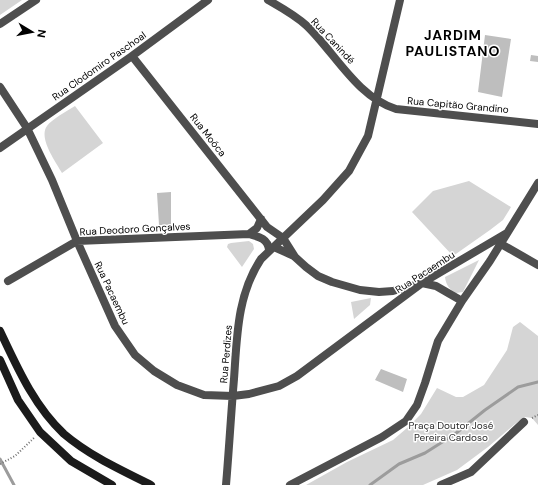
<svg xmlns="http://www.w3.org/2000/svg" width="538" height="485" font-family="'DM Sans',sans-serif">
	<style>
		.green { fill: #d5d5d5 }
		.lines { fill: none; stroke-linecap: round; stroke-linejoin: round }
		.stream { stroke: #9c9c9c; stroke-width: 3 }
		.building { fill: #bebebe }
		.path { stroke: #707070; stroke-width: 2; stroke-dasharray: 1 2; stroke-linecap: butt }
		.minor { stroke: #4e4e4e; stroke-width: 8 }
		.secondary { stroke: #1b1b1b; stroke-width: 8 }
		.labels { text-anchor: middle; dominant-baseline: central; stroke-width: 3; stroke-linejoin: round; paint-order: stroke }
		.street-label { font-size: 10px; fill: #000; stroke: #fff }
		.park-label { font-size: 10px; fill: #2c2c2c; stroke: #fff }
		.district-label { font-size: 14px; font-weight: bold; letter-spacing: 1px; fill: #000; stroke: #fff }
	</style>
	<rect width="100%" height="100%" fill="#fff"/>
	<path class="green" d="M0 0H22L0 15Z
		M75 106 103 143 62 173C56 162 38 138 47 126 52 119 67 111 75 106Z
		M469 181 511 207 503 220 490 230 453 256 412 212 433 191Z
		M249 241 253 244 254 249 242 267 227 247 228 244 231 243Z
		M479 260 463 292 456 293C449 289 446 285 445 277Z
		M371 298 370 305 354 319 351 302Z
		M520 322 538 336V425L532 418 525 417 515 424 488 447 457 470 423 485H306L347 462 393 440 407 428 421 414 437 388 456 397H463L484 385 507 350 513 327Z"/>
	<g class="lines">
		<path class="stream" d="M0 459 14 485
			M370 485 399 464 425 453 455 434 485 410 518 387 538 382"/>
	</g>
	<path class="building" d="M485 35 511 39 502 97 478 92Z
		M531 55 538 56V62L530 61Z
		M171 192V225H159L157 193Z
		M381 369 407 379 403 392 375 380Z"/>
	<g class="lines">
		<path class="path" d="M532 418 538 415
			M0 464 15 456 35 437"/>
		<path class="minor" d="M268 0C282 8 295 15 307 26 335 53 357 97 396 109L538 124
			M0 24 36 0
			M132 56 267 227 283 238 295 257 306 267 318 276 332 282 360 290 379 292 393 291 422 283 436 286 462 301
			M0 87 27 128 52 180 77 241 115 326 135 355 154 371 177 385 204 395 233 396 249 394 279 386 297 376 422 283 507 233
			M0 148 132 56 208 0
			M249 234 257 228 261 219
			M501 244 538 265
			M274 247 294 256
			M8 281 77 241 249 234C260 237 268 239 269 250
			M226 485C229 450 231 414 234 379 237 337 237 295 261 259L323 200 349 171 368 136 400 0
			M290 485 382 437 406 421 417 405 425 383 438 341 462 301 490 261 538 183
			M441 485 471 472 524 422"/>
		<path class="secondary" d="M0 331C17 367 34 406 64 434 90 456 121 470 151 485
			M0 360 18 400 40 432 71 461 112 485"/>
	</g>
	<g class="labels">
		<g class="street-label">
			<text transform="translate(333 41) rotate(47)">Rua Canindé</text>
			<text transform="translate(99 66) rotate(-35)">Rua Clodomiro Paschoal</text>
			<text transform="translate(458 105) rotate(5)">Rua Capitão Grandino</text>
			<text transform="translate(208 135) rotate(52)">Rua Moóca</text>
			<text transform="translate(135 229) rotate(-3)">Rua Deodoro Gonçalves</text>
			<text transform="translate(425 272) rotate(-33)">Rua Pacaembu</text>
			<text transform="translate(112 293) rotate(65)">Rua Pacaembu</text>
			<text transform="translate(226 354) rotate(-85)">Rua Perdizes</text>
		</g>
		<g class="park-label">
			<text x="451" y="425">Praça Doutor José<tspan x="451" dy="12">Pereira Cardoso</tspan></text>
		</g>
		<g class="district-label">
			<text x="453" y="35">JARDIM<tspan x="453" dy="16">PAULISTANO</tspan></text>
		</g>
	</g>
	<g transform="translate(32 32) rotate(100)" stroke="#ffffff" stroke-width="3" paint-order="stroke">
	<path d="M0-3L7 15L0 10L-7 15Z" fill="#000000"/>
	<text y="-6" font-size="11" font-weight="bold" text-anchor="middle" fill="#000000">N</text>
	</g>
</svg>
